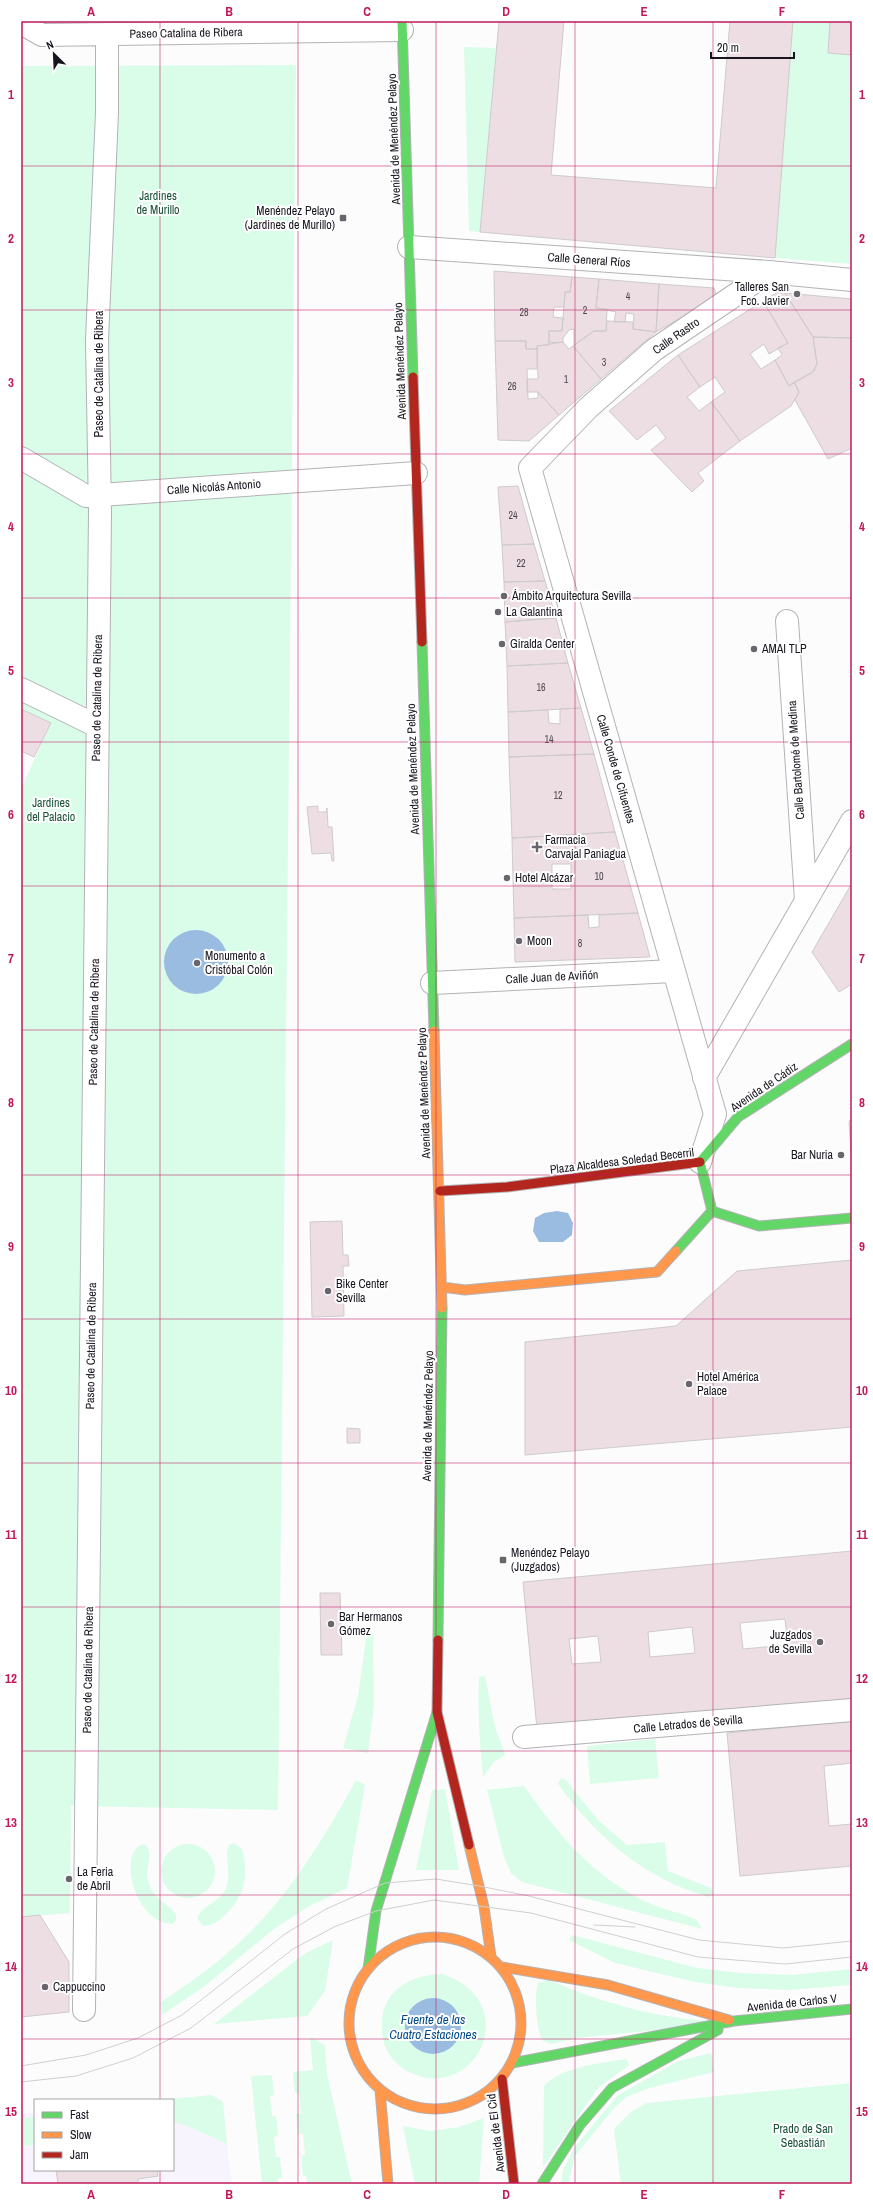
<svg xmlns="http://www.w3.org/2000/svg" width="873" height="2205" font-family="'Archivo Narrow',sans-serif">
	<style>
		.built { fill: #f8f4fd }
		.green { fill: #d9fde9; fill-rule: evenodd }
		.water { fill: #9bbce1 }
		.building { fill: #eddee4; stroke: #cfcacc; fill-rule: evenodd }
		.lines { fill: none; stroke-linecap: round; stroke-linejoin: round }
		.street-casing { stroke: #b3b2b6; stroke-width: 24 }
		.fast-casing { stroke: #b3b2b6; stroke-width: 11 }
		.slow-casing { stroke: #b3b2b6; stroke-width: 11 }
		.jam-casing { stroke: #b3b2b6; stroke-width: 11 }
		.street { stroke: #fff; stroke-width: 22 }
		.fast { stroke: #63d668; stroke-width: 9 }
		.slow { stroke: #ff974d; stroke-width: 9 }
		.jam { stroke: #b3261e; stroke-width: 9 }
		.tram { stroke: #d0d0d0; stroke-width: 1 }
		.grid { fill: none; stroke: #c2185b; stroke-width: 1; stroke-opacity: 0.55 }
		.poi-dot { fill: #68666c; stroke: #fff; stroke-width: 1.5 }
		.labels { text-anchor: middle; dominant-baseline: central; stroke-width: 4; stroke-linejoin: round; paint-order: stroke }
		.number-label { font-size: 10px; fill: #4e4750 }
		.street-label { font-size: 12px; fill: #19151f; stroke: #fff }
		.park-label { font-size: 12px; fill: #195239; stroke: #fff }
		.poi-label { font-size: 12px; fill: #19151f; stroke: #fff; text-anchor: start }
		.water-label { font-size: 13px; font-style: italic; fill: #024a89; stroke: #fff }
		.neatline { fill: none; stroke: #c2185b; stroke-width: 1.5 }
		.grid-label { font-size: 13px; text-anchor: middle; font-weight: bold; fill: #c2185b }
	</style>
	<rect width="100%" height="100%" fill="#fcfcfc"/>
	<path class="built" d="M35 2112V2170H173V2122L185 2125 227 2144 232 2184H21V2114Z"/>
	<path class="green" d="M793 21H830L828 52 852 55V264L775 258Z
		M464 47 496 48 480 232 469 231Z
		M296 65 278 1810 71 1806 70 1913 21 1917V789L51 723 21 709V66Z
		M367 1632 373 1633 374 1704 368 1753 343 1748 358 1696Z
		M485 1676 495 1727 505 1755 494 1762 483 1777C480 1744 477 1711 479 1677Z
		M655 1739 659 1778 590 1784 587 1746Z
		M561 1778 566 1780 598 1820 627 1845 665 1842 668 1871 711 1888 713 1894 709 1897C645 1879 596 1837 558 1784Z
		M356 1780 365 1785 347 1888 308 1907 275 1928 205 1986 162 2015 160 2003C184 1986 209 1970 231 1950 285 1903 322 1842 356 1780Z
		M524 1786C557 1833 590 1873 642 1900 660 1909 679 1912 697 1920L702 1929 522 1882 511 1873 504 1857 487 1790Z
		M445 1789 459 1870H416L432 1790Z
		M234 1843 242 1849C249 1875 245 1896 225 1915 219 1921 212 1926 203 1926L197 1918C202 1905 220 1903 226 1888 232 1873 224 1859 229 1845Z
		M144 1844C156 1853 144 1867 148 1880 153 1900 166 1901 176 1914V1920L173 1924C133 1924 117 1849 144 1844Z
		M161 1871a27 27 0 1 1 54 0a27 27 0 1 1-54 0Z
		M572 1935 697 1968 741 1973 791 1975 852 1969V1985L790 1990 739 1988 695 1982 615 1963 569 1940Z
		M333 1940 325 1991 307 2016 214 2024 304 1954Z
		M442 1974C527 2002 474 2107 407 2071 396 2065 385 2052 383 2038 375 1997 404 1975 442 1974ZM416 2003 460 2014 462 2026 459 2039 407 2038C404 2023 406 2015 416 2003Z
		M549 1980C604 2003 648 2016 708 2021V2025L576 2038 552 2044 543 2041C536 2031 534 1996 538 1983Z
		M310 2037 325 2045 327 2074 352 2184H307L306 2176H303L301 2155H305L303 2134H298L296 2114 301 2113 299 2093H295L293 2072 313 2070Z
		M711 2053 714 2072 646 2089 627 2097 615 2107 575 2156 568 2184H561L563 2170 574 2148 618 2095 679 2061Z
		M626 2059 629 2065 598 2088 543 2167 544 2086C560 2067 602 2063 626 2059Z
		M272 2075 274 2095 270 2096 272 2116H276L278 2136 274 2137 276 2157H280L282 2178H278V2184H262L251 2076Z
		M852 2083V2184H621L614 2129 632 2111 647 2103Z
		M212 2095 223 2102 227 2144 185 2125 173 2122V2100H160Z
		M35 2117V2145L21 2147V2118Z
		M484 2118 479 2184H415L403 2126 431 2131 459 2127Z"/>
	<path class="water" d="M164 962a32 32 0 1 1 64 0a32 32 0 1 1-64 0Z
		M557 1211 568 1213 573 1223 572 1235 563 1242H539L533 1231 535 1218 544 1213Z
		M405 2026a28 28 0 1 1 56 0a28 28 0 1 1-56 0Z"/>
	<path class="building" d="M499 21H564L551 175 716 188 730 21H793L775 258 480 232Z
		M830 21H852V55L828 53Z
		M494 271 572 277 570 292H565L564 307H554L553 317 563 318 562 331H549V345L537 346V349H526V341H495Z
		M572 277 599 279 596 308 607 309 606 331H594L574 345V329L569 330 563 338V342L549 343V331H562L565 292H570Z
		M599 279 659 284 656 332 633 329 634 314 626 313 625 322H614L616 312 596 308Z
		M659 284 714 288 717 297 656 332Z
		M778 292 785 293 813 337 817 364 813 372 789 386 775 360 782 355 778 348 788 343 763 301Z
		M785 293 852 299V338L813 337Z
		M763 301 788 343 769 354 764 344 750 354 761 369 775 360 789 386 794 382 799 392 791 406 740 441 711 402 725 392 715 377 700 387 678 355Z
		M607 321 633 322V329L656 332 601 379 573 346 594 331H606Z
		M813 337 852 338V450L850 449 828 459 795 400 799 392 794 382 813 372 817 364Z
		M495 341H526V349H537V369H527L528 399 538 398V392L559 415 529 441 498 440Z
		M563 342 569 349 573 346 601 379 559 415 538 392H527V379H538L537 346Z
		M678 355 700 387 687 397 699 411 711 402 740 441 698 473 704 481 692 492 651 450 666 438 656 425 637 440 609 411Z
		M518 486 534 544 502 545 498 487Z
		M534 544 545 581 504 582 502 545Z
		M545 581 556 618 505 622 504 582Z
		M556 618 568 663 507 666 505 622Z
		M568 663 581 708 508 712 507 666Z
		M581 708 594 754 509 757 508 712 548 710 549 723 560 724V709Z
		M21 709 51 723 34 757 21 751Z
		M594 754 615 832 512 838 509 757Z
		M318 806V812H326L327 808 328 827H332L334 861H332L331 853 312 854 307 807Z
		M615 832 638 913 514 918 512 838ZM552 864H571V889H552Z
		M852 883V984L839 992 812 952Z
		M638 913 650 957 515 962 514 918 588 915 589 928 599 927V915Z
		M852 1119V1171L849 1121Z
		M342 1221 343 1255H348L349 1266H343L344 1316 312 1317 310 1222Z
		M852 1260V1427L525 1455V1342L676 1326 737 1271Z
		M347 1428 360 1429V1443H347Z
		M852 1551V1699L537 1729 523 1582ZM785 1619 788 1645 743 1649 740 1623ZM692 1627 695 1653 650 1657 648 1632ZM598 1636 601 1662 572 1664 569 1639Z
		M320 1593H340L342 1655H321Z
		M852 1721V1763L824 1766 829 1826 852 1824V1866L740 1876 727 1733Z
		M40 1915 69 1962V2012L21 2017V1917Z
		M56 2170H157L158 2176 138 2179V2184H58Z"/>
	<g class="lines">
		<g class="street-casing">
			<path id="street" d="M21 23 42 35 402 30
				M409 247 769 272
				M21 458 86 496 416 473
				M787 621 806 900
				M21 689 97 726
				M432 983 673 971
				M704 1078 852 821
				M700 1162 715 1114 530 468 588 408 654 350 769 272 852 280
				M524 1737 852 1710
				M84 2010 100 512 97 340 107 113V34"/>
		</g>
		<g class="fast-casing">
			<path id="fast" d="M402 21 413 377
				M422 642 434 1031
				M700 1162 738 1117 852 1044
				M700 1162 712 1211
				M712 1211 759 1226 852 1218
				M676 1251 712 1211
				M438 1640 442 1308
				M368 1969 376 1911 437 1712
				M512 2063 734 2021 852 2009
				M542 2184 580 2125 612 2088 718 2030"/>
		</g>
		<g class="slow-casing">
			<path id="slow" d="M434 1031 442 1308
				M442 1287 465 1290 657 1272 676 1251
				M469 1845 484 1907 491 1956
				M349 2023a86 86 0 1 1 172 0a86 86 0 1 1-172 0Z
				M502 1967 608 1985 729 2020
				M380 2090 388 2184"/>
		</g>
		<g class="jam-casing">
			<path id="jam" d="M413 377 422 642
				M440 1191 507 1187 700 1162
				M438 1640 437 1712 469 1845
				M502 2079 514 2184"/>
		</g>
		<use href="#street" class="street"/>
		<use href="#fast" class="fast"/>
		<use href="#slow" class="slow"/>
		<use href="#jam" class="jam"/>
		<path class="tram" d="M594 1925 635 1927
			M21 2066 86 2055 138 2038 182 2015 285 1934 326 1909 385 1883 436 1879 479 1886 529 1896 699 1940 783 1948 852 1941
			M21 2082 76 2076 133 2058 191 2028 293 1949 334 1927 376 1911 434 1900 531 1913 698 1957 785 1964 852 1957"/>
	</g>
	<path class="grid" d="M160 21V2100M298 21V2184M436 21V2184M575 21V2184M713 21V2184M21 166H852M21 310H852M21 454H852M21 598H852M21 742H852M21 886H852M21 1030H852M21 1175H852M21 1319H852M21 1463H852M21 1607H852M21 1751H852M21 1895H852M21 2039H852M160 2170V2184"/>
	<g class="poi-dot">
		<rect x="339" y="214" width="8" height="8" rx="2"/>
		<circle cx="797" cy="294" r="4"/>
		<circle cx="504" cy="596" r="4"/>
		<circle cx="498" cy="612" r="4"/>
		<circle cx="502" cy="644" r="4"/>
		<circle cx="754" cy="649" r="4"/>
		<path d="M535 841h4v4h4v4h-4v4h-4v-4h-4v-4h4z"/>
		<circle cx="507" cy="878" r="4"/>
		<circle cx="519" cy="941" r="4"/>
		<circle cx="197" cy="963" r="4"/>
		<circle cx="841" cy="1155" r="4"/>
		<circle cx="328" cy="1291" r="4"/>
		<circle cx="689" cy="1384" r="4"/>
		<rect x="499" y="1556" width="8" height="8" rx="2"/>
		<circle cx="331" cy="1624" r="4"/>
		<circle cx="820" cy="1642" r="4"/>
		<circle cx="69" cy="1879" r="4"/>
		<circle cx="45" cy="1987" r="4"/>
	</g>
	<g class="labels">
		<g class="number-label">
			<text x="628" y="296">4</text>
			<text x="585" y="310">2</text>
			<text x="524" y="312">28</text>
			<text x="604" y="362">3</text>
			<text x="566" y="379">1</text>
			<text x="512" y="386">26</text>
			<text x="513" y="515">24</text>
			<text x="521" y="563">22</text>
			<text x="541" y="687">16</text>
			<text x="549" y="739">14</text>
			<text x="558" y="795">12</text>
			<text x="599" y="876">10</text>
			<text x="580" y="943">8</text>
		</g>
		<g class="street-label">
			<text transform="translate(186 33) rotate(-1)">Paseo Catalina de Ribera</text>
			<text transform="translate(394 139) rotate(-92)">Avenida de Menéndez Pelayo</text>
			<text transform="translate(589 260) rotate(4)">Calle General Ríos</text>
			<text transform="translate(676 336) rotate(-35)">Calle Rastro</text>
			<text transform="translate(400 361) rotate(-92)">Avenida Menéndez Pelayo</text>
			<text transform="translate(99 374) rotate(-90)">Paseo de Catalina de Ribera</text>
			<text transform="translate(214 487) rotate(-4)">Calle Nicolás Antonio</text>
			<text transform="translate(97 698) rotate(-89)">Paseo de Catalina de Ribera</text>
			<text transform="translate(796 760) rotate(-94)">Calle Bartolomé de Medina</text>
			<text transform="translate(413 769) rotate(-92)">Avenida de Menéndez Pelayo</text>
			<text transform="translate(616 769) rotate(74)">Calle Conde de Cifuentes</text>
			<text transform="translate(552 977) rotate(-3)">Calle Juan de Aviñón</text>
			<text transform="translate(94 1022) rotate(-89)">Paseo de Catalina de Ribera</text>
			<text transform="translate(764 1087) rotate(-34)">Avenida de Cádiz</text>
			<text transform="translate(424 1093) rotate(-92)">Avenida de Menéndez Pelayo</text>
			<text transform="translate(622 1161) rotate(-7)">Plaza Alcaldesa Soledad Becerril</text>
			<text transform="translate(91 1346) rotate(-89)">Paseo de Catalina de Ribera</text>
			<text transform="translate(428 1416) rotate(-89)">Avenida de Menéndez Pelayo</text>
			<text transform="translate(88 1670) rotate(-89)">Paseo de Catalina de Ribera</text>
			<text transform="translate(688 1724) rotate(-5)">Calle Letrados de Sevilla</text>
			<text transform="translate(792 2003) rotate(-6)">Avenida de Carlos V</text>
			<text transform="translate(496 2133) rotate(-97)">Avenida de El Cid</text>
		</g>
		<g class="park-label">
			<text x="158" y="196">Jardines<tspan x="158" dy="14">de Murillo</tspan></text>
			<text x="51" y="803">Jardines<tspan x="51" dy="14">del Palacio</tspan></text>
			<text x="803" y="2129">Prado de San<tspan x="803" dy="14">Sebastián</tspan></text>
		</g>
		<g class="poi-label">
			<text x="335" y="211" text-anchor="end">Menéndez Pelayo<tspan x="335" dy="14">(Jardines de Murillo)</tspan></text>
			<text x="789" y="287" text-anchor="end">Talleres San<tspan x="789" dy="14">Fco. Javier</tspan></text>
			<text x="512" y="596">Ámbito Arquitectura Sevilla</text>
			<text x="506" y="612">La Galantina</text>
			<text x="510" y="644">Giralda Center</text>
			<text x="762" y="649">AMAI TLP</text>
			<text x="545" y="840">Farmacia<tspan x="545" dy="14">Carvajal Paniagua</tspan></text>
			<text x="515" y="878">Hotel Alcázar</text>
			<text x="527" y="941">Moon</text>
			<text x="205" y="956">Monumento a<tspan x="205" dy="14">Cristóbal Colón</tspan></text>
			<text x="833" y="1155" text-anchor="end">Bar Nuria</text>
			<text x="336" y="1284">Bike Center<tspan x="336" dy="14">Sevilla</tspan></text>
			<text x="697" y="1377">Hotel América<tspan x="697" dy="14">Palace</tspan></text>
			<text x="511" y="1553">Menéndez Pelayo<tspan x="511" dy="14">(Juzgados)</tspan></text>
			<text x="339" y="1617">Bar Hermanos<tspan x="339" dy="14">Gómez</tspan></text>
			<text x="812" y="1635" text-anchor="end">Juzgados<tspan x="812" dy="14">de Sevilla</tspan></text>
			<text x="77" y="1872">La Feria<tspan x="77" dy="14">de Abril</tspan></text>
			<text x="53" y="1987">Cappuccino</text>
		</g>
		<g class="water-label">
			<text x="433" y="2019">Fuente de las<tspan x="433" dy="15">Cuatro Estaciones</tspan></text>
		</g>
	</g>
	<rect width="873" height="2205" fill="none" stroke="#ffffff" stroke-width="44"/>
	<rect x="34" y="2099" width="140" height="72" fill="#ffffff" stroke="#a3a1a5"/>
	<rect x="42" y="2112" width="20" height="6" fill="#63d668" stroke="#a3a1a5"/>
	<text x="70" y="2119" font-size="12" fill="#19151f">Fast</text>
	<rect x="42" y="2132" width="20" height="6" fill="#ff974d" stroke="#a3a1a5"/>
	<text x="70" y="2139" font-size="12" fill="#19151f">Slow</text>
	<rect x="42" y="2152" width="20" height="6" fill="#b3261e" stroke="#a3a1a5"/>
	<text x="70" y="2159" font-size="12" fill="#19151f">Jam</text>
	<g transform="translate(54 54) rotate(336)" stroke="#ffffff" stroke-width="3" paint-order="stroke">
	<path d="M0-3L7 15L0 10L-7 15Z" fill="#19151f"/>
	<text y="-6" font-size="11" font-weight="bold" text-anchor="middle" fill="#19151f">N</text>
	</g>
	<path d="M711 52v6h83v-6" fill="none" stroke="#19151f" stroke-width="2"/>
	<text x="717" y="52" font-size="12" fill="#19151f" stroke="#ffffff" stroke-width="3" paint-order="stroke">20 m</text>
	<rect x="22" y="22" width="829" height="2161" class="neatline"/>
	<g class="grid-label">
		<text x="91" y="16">A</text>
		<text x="229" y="16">B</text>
		<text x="367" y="16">C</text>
		<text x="506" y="16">D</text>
		<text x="644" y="16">E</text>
		<text x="782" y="16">F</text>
		<text x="11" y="99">1</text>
		<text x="862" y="99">1</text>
		<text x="11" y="243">2</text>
		<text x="862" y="243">2</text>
		<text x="11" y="387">3</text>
		<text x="862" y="387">3</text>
		<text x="11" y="531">4</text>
		<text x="862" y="531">4</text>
		<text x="11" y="675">5</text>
		<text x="862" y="675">5</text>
		<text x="11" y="819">6</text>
		<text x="862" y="819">6</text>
		<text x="11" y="963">7</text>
		<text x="862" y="963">7</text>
		<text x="11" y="1107">8</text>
		<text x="862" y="1107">8</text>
		<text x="11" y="1251">9</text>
		<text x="862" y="1251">9</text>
		<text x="11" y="1395">10</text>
		<text x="862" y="1395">10</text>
		<text x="11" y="1539">11</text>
		<text x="862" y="1539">11</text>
		<text x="11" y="1683">12</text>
		<text x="862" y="1683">12</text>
		<text x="11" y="1827">13</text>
		<text x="862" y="1827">13</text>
		<text x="11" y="1971">14</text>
		<text x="862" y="1971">14</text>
		<text x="11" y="2116">15</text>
		<text x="862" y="2116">15</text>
		<text x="91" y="2199">A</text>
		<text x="229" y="2199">B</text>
		<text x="367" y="2199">C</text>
		<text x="506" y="2199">D</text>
		<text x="644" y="2199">E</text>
		<text x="782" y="2199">F</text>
	</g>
</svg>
